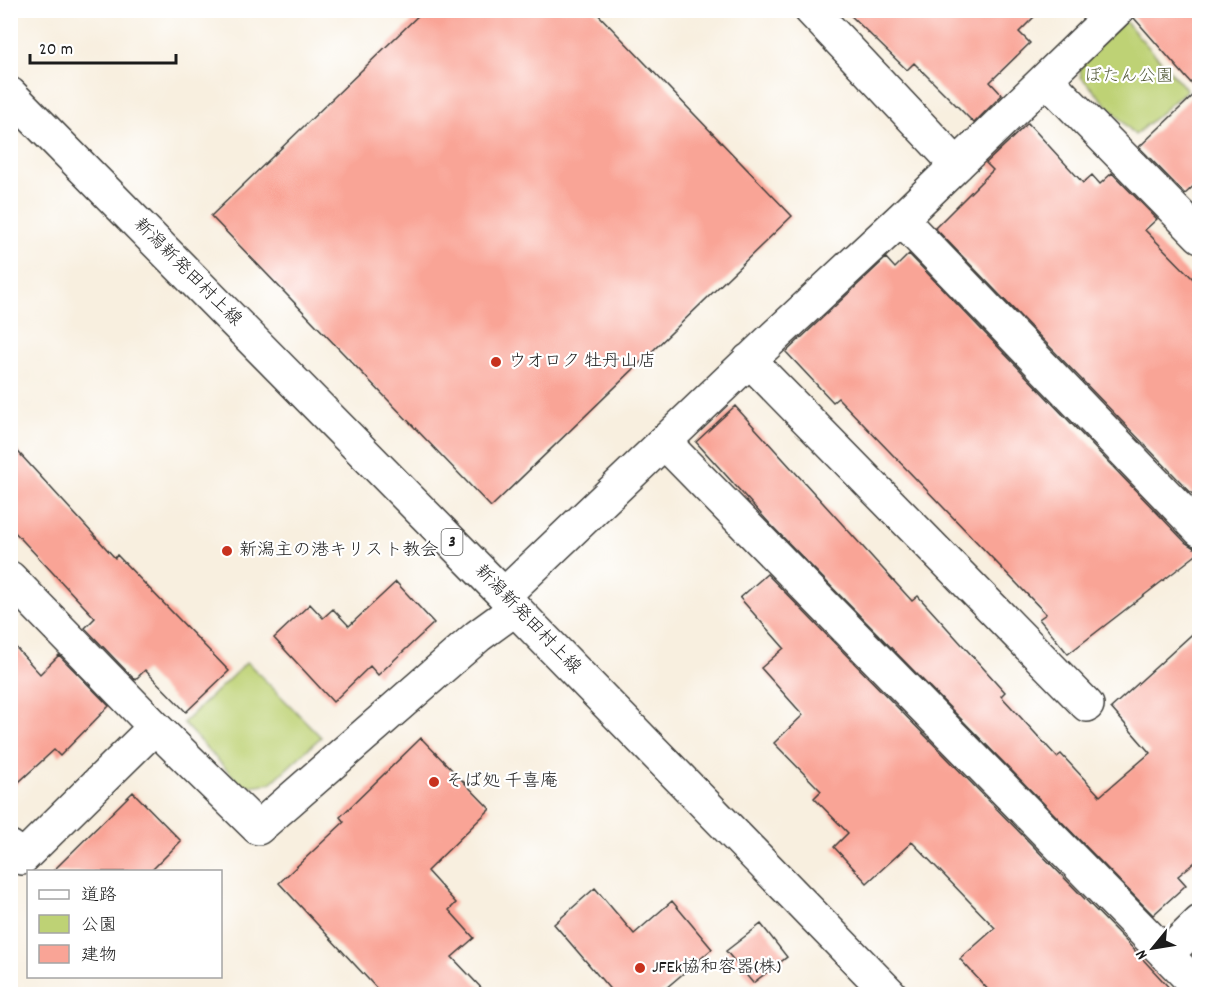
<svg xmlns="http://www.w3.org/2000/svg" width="1210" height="1005" font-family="Dekko,'Klee One',sans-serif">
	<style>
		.green { fill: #bed275; stroke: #6d7748; stroke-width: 1.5 }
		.building { fill: #f9a496 }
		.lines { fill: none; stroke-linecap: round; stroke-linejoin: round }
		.minor-casing { stroke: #3d3c39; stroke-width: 36 }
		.major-casing { stroke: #3d3c39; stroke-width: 36 }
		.minor { stroke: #fff; stroke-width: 33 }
		.major { stroke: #fff; stroke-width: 33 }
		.poi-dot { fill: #c8321e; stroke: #fff; stroke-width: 2 }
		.labels { text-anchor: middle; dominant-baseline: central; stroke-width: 4.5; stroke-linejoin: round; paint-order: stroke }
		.shield { fill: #fff; stroke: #606060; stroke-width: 1.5 }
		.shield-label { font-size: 16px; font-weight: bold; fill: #1c1c1c }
		.park-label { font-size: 18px; fill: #555c3b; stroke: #fff }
		.street-label { font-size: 18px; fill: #1c1c1c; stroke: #fff }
		.poi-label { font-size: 18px; fill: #1c1c1c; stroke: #fff; text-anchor: start }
	</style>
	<rect width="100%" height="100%" fill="#fff"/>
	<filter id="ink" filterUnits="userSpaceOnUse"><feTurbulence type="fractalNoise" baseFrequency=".0167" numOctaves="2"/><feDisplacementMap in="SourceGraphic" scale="12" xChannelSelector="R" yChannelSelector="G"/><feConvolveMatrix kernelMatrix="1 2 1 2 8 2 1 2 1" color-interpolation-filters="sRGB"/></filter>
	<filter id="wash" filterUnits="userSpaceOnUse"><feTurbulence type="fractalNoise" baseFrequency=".008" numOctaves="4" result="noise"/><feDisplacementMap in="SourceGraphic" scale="24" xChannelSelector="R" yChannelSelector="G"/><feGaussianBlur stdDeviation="1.35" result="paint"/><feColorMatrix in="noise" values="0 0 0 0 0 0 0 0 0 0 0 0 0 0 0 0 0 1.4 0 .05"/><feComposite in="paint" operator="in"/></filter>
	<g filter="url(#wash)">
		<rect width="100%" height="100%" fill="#f8efdf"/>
		<path class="green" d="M1125 21 1187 90 1135 135 1081 77 1079 62Z
			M247 662 321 737 271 783 243 787 183 723Z"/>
		<g id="blocks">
			<path class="building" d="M424 10H594L792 216 491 507 211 216Z
				M845 10H1041L1019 32 1030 43 990 82 1002 95 974 123 914 63 907 70Z
				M1135 10H1200V180L1185 194 1139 147 1198 91 1134 18Z
				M1028 123 1083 183 1092 175 1100 184 1112 173 1157 219 1145 230 1200 286V502L935 228 993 170 986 163Z
				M909 254 1186 543 1194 548H1200V552L1068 654 1039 619 1046 614 838 398 833 402 786 352 886 258 895 268Z
				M735 406 912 601 918 596 1005 692 1001 696 1057 757 1061 754 1100 796 1150 753 1111 708 1200 627V858L1178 876 1186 885 1153 915 771 525 696 442Z
				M10 443 115 558 117 555 229 671 186 712 145 670 135 680 85 628 95 618 10 527Z
				M767 574 1125 940 1175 994H992L960 959 995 928 912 842 867 883 834 847 848 833 814 798 821 791 774 743 803 715 761 668 784 648 740 598Z
				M396 582 434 623 378 675 370 666 333 702 274 638 310 604 323 618 333 609 349 626Z
				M10 641 40 674 59 655 109 706 60 756 54 750 10 790Z
				M421 738 490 809 427 871 456 903 449 910 474 938 452 957 487 994H382L279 883 344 822 340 817Z
				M133 792 181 841 150 872H52Z
				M595 888 634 934 672 901 712 949 659 994H614L554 924Z
				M761 924 787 957 753 983 726 951Z"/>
		</g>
	</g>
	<g filter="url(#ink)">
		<use href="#blocks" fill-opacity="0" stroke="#3d3c39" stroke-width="1.5"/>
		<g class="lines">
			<g class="minor-casing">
				<path id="minor" d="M811 10 957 165
					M1046 79 1200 236
					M901 219 1200 530
					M749 360 1087 705
					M664 442 1200 989
					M10 578 155 727 258 828 478 636 515 609
					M504 595 773 338 901 219 1117 10
					M10 847 22 858 155 727
					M1166 955 1200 922"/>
			</g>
			<g class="major-casing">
				<path id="major" d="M10 94 504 595 515 609 890 994"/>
			</g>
			<use href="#minor" class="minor"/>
			<use href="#major" class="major"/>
		</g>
	</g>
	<g class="poi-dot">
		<circle cx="496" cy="362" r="6"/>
		<circle cx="227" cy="551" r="6"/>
		<circle cx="434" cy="782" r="6"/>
		<circle cx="640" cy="968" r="6"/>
	</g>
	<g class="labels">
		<rect class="shield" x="441.5" y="529" width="21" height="26" rx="4.5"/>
		<g class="shield-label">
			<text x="452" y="542">3</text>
		</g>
		<g class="park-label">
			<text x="1129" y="77">ぼたん公園</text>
		</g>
		<g class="street-label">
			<text transform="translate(187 273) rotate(45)">新潟新発田村上線</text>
			<text transform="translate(527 620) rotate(46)">新潟新発田村上線</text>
		</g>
		<g class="poi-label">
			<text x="508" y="362">ウオロク 牡丹山店</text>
			<text x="239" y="551">新潟主の港キリスト教会</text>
			<text x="446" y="782">そば処 千喜庵</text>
			<text x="652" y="968">JFEk協和容器(株)</text>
		</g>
	</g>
	<rect width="1210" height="1005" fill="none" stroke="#fff" stroke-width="36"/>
	<rect x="27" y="870" width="195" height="108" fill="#ffffff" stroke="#a4a4a4" stroke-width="1.5"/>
	<rect x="39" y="890" width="30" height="9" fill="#ffffff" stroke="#a4a4a4" stroke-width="1.5"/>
	<text x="81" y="900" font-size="18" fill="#1c1c1c">道路</text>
	<rect x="39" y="915" width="30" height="18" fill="#bed275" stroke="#a4a4a4" stroke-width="1.5"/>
	<text x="81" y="930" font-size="18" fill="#1c1c1c">公園</text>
	<rect x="39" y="945" width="30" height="18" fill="#f9a496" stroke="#a4a4a4" stroke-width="1.5"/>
	<text x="81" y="960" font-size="18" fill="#1c1c1c">建物</text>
	<g transform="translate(1153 948) rotate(240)" stroke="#ffffff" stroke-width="4.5" paint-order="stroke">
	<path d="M0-4.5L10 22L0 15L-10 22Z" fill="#1c1c1c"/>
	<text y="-9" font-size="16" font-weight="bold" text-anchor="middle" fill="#1c1c1c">N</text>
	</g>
	<path d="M30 54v9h146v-9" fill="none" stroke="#1c1c1c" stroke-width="3"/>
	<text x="39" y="54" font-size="18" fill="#1c1c1c" stroke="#ffffff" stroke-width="4.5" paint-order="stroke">20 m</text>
</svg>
